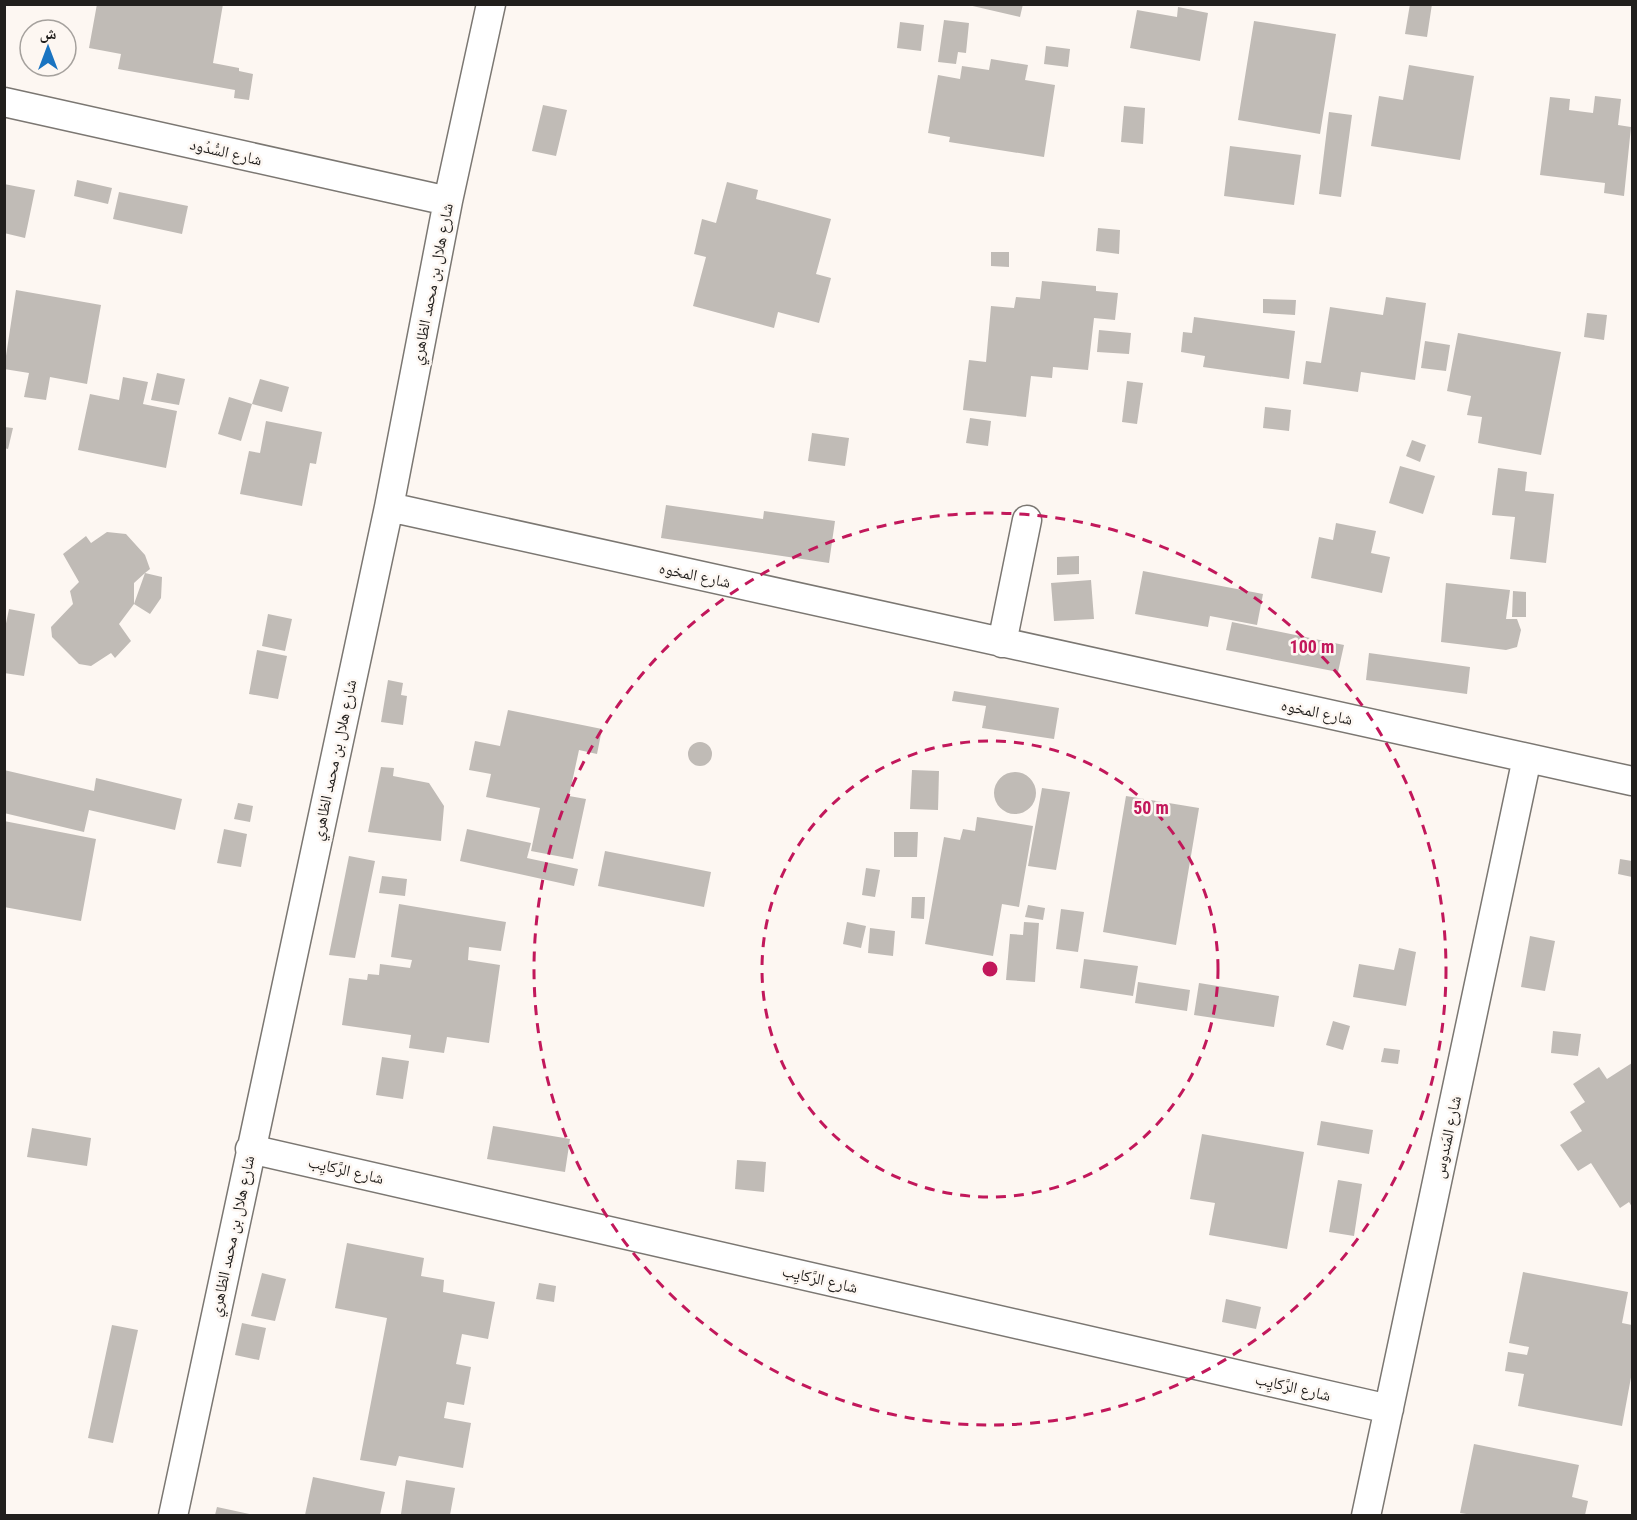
<svg xmlns="http://www.w3.org/2000/svg" width="1637" height="1520" font-family="'Roboto Condensed','Noto Naskh Arabic',sans-serif">
	<style>
		.building { fill: #c0bbb6 }
		.lines { fill: none; stroke-linecap: round; stroke-linejoin: round }
		.street-casing { stroke: #7b7772; stroke-width: 31 }
		.street { stroke: #fff; stroke-width: 28 }
		.ring { fill: none; stroke: #c2185b; stroke-width: 3; stroke-dasharray: 10 8 }
		.labels { text-anchor: middle; dominant-baseline: central; stroke-width: 5; stroke-linejoin: round; paint-order: stroke }
		.street-label { font-size: 16px; fill: #211f1d; stroke: #fdf7f2 }
		.centre { fill: #c2185b; stroke: #fdf7f2; stroke-width: 3 }
		.ring-label { font-size: 18px; text-anchor: middle; font-weight: bold; fill: #c2185b; stroke: #fdf7f2; stroke-width: 5; stroke-linejoin: round; paint-order: stroke }
	</style>
	<rect width="100%" height="100%" fill="#fdf7f2"/>
	<path class="building" d="M97 4H223L213 63 239 68V71L253 74 249 100 234 98 235 90 118 69 121 54 89 48Z
		M964 4H1023L1020 17Z
		M1410 4H1432L1427 37 1405 34Z
		M1178 7 1208 13 1200 61 1130 48 1137 10 1177 17Z
		M944 20 969 23 966 53 958 52 956 64 938 62Z
		M1254 21 1336 34 1320 134 1238 120Z
		M900 22 924 25 921 51 897 48Z
		M1046 46 1070 49 1068 67 1044 64Z
		M991 59 1028 65 1025 80 1055 85 1044 157 949 142 950 137 928 133 938 75 960 79 962 66 989 70Z
		M1409 65 1474 76 1460 160 1371 146 1379 96 1403 100Z
		M1595 96 1621 99 1618 125 1631 127 1624 196 1604 193 1605 183 1540 175 1550 97 1570 99 1569 110 1593 113Z
		M543 105 567 110 556 156 532 151Z
		M1124 106 1145 108 1143 144 1121 142Z
		M1329 112 1352 115 1341 197 1319 194Z
		M1230 146 1301 155 1294 205 1224 196Z
		M77 180 112 188 108 204 74 196Z
		M727 182 758 190 756 199 831 219 816 274 831 278 819 323 778 312 774 328 693 306 706 257 694 254 702 219 716 223Z
		M4 184 35 190 25 238 4 233Z
		M119 192 188 206 182 234 113 219Z
		M1098 228 1120 230 1119 254 1096 251Z
		M991 252H1009V267L991 266Z
		M1042 281 1096 286V291L1118 293 1115 320 1094 318 1088 370 1053 367 1052 378 1031 376 1026 417 963 410 969 360 986 362 991 306 1014 308 1016 297 1040 299Z
		M16 290 101 305 87 384 50 377 46 400 24 397 29 373 4 369Z
		M1386 297 1426 303 1415 380 1361 372 1358 392 1303 384 1306 361 1321 363 1330 307 1383 315Z
		M1263 299 1296 300 1295 315 1263 313Z
		M1587 313 1607 315 1604 340 1584 337Z
		M1194 317 1295 331 1289 379 1203 367 1205 356 1181 352 1183 332 1192 333Z
		M1099 330 1131 333 1129 354 1097 352Z
		M1458 333 1561 352 1541 455 1478 443 1482 417 1467 415 1471 396 1447 391Z
		M1425 341 1450 345 1446 371 1421 368Z
		M157 373 185 379 179 405 151 400Z
		M123 377 148 382 143 404 177 411 166 468 78 450 90 394 119 400Z
		M260 379 289 387 282 412 252 404Z
		M1127 381 1143 383 1137 424 1122 422Z
		M229 397 252 404 241 441 218 434Z
		M1265 407 1291 410 1289 431 1263 428Z
		M970 418 991 421 988 446 966 443Z
		M266 421 322 432 316 464 310 463 302 506 240 494 249 451 260 453Z
		M4 427 13 428 8 449 4 448Z
		M812 433 849 438 845 466 808 461Z
		M1412 440 1426 445 1420 462 1406 456Z
		M1400 466 1435 476 1423 514 1389 503Z
		M1498 468 1527 472 1525 491 1554 494 1546 563 1510 559 1515 517 1492 515Z
		M666 505 763 519 764 511 835 521 829 563 661 538Z
		M1336 523 1376 531 1371 553 1390 557 1382 593 1311 578 1319 537 1333 540Z
		M107 532 126 534 145 555 150 569 145 573 162 577 161 598 150 614 134 604 145 573 134 583V604L119 624 131 641 115 658 111 653 91 666 79 664 52 637 51 627 73 604 70 591 79 582 63 554 86 536 91 543Z
		M1079 556V574L1057 575V557Z
		M1143 571 1263 594 1257 625 1210 616 1208 627 1135 614Z
		M1091 580 1094 619 1054 621 1051 583Z
		M1446 583 1510 590 1506 619H1517L1521 630 1517 647 1506 650 1441 642Z
		M1513 591 1526 592V617H1512Z
		M9 609 35 614 24 676 4 673V633Z
		M268 614 292 619 285 651 262 646Z
		M1232 622 1344 645 1338 672 1226 650Z
		M257 650 287 656 278 699 249 694Z
		M1369 653 1470 667 1467 694 1366 680Z
		M388 680 403 683 401 695 407 696 403 725 381 722Z
		M954 691 1059 708 1054 739 982 728 986 706 952 701Z
		M508 710 602 729 597 754 579 750 569 796 586 799 573 859 531 851 540 808 486 797 491 774 469 770 475 741 500 746Z
		M688 754a12 12 0 1 1 24 0a12 12 0 1 1-24 0Z
		M381 767 394 768 393 776 429 783 444 806 441 841 368 832Z
		M4 770 94 791 96 778 182 799 175 830 89 810 84 832 4 813Z
		M912 770 939 771 938 810 910 809Z
		M994 793a21 21 0 1 1 42 0a21 21 0 1 1-42 0Z
		M1042 788 1070 792 1056 870 1028 866Z
		M1126 796 1199 808 1176 945 1103 932Z
		M238 803 253 806 250 822 234 819Z
		M977 817 1033 826 1019 907 1002 904 993 956 925 944 944 837 960 840 963 829 975 831Z
		M4 821 96 839 81 921 4 907Z
		M224 829 247 834 241 867 217 863Z
		M467 829 531 843 527 858 578 869 574 886 460 861Z
		M894 832H918L917 857H894Z
		M605 851 711 872 704 907 598 886Z
		M349 856 375 861 355 958 329 955Z
		M1620 859 1632 861V877L1618 874Z
		M866 868 880 870 875 897 862 895Z
		M382 876 407 879 405 896 379 893Z
		M912 897H925L924 919 911 918Z
		M399 904 506 922 501 951 469 947 468 960 500 965 489 1043 447 1037 444 1053 409 1048 411 1035 342 1025 349 978 367 980 368 974 379 975 380 964 410 968 412 960 391 957Z
		M1028 905 1045 908 1043 920 1025 917Z
		M1061 909 1084 912 1078 952 1056 949Z
		M847 922 866 926 861 948 843 944Z
		M1024 922 1039 923 1035 982 1006 980 1010 934 1023 935Z
		M870 928 895 931 893 956 868 953Z
		M1530 936 1555 941 1545 991 1521 987Z
		M1399 948 1416 952 1406 1006 1353 997 1359 964 1394 970Z
		M1084 959 1138 966 1133 996 1080 988Z
		M1138 982 1190 990 1187 1011 1135 1003Z
		M1199 983 1279 996 1274 1027 1194 1015Z
		M1333 1021 1350 1026 1343 1050 1326 1045Z
		M1553 1031 1581 1034 1578 1056 1551 1053Z
		M1384 1048 1400 1050 1398 1064 1381 1062Z
		M382 1057 409 1061 403 1099 376 1095Z
		M1632 1063V1207L1629 1202 1620 1208 1591 1163 1578 1171 1560 1145 1582 1131 1570 1112 1585 1102 1573 1084 1599 1067 1607 1079Z
		M1321 1121 1373 1130 1369 1154 1317 1145Z
		M493 1126 570 1139 565 1172 487 1159Z
		M32 1128 91 1138 87 1166 27 1157Z
		M1202 1134 1304 1152 1287 1249 1209 1235 1215 1203 1190 1199Z
		M737 1160 766 1162 764 1192 735 1189Z
		M1338 1180 1362 1184 1354 1236 1329 1232Z
		M347 1243 424 1258 421 1276 444 1280 443 1292 495 1302 488 1339 462 1334 456 1364 471 1367 464 1405 447 1402 444 1418 471 1423 463 1468 399 1456 396 1466 360 1460 387 1318 335 1308Z
		M1523 1272 1628 1292 1622 1323 1632 1325V1372L1622 1426 1518 1406 1524 1374 1505 1371 1508 1352 1527 1355 1529 1347 1509 1343Z
		M262 1273 286 1279 275 1321 251 1316Z
		M539 1283 556 1286 554 1302 536 1299Z
		M1226 1299 1261 1307 1256 1329 1222 1322Z
		M242 1323 266 1328 259 1360 235 1355Z
		M112 1325 138 1330 113 1443 88 1438Z
		M1474 1444 1579 1465 1572 1497 1588 1501 1585 1515H1473L1460 1513Z
		M313 1477 385 1492 380 1515H305Z
		M406 1480 455 1488 450 1515 401 1514Z
		M217 1507 254 1515H215Z"/>
	<g class="lines">
		<g class="street-casing">
			<path id="street" d="M4 102 448 201
				M389 507 1632 781
				M1002 643 1027 520
				M250 1149 1389 1409
				M173 1516 389 507 448 201 491 4
				M1366 1516 1527 758"/>
		</g>
		<use href="#street" class="street"/>
	</g>
	<g class="ring">
		<circle cx="990" cy="969" r="228"/>
		<circle cx="990" cy="969" r="456"/>
	</g>
	<g class="labels">
		<g class="street-label">
			<text transform="translate(226 152) rotate(13)">شارع السُّدُود</text>
			<text transform="translate(432 284) rotate(-79)">شارع هلال بن محمد الظاهري</text>
			<text transform="translate(695 575) rotate(12)">شارع المخوه</text>
			<text transform="translate(1317 712) rotate(12)">شارع المخوه</text>
			<text transform="translate(334 760) rotate(-78)">شارع هلال بن محمد الظاهري</text>
			<text transform="translate(1447 1137) rotate(-78)">شارع المَندوس</text>
			<text transform="translate(346 1170) rotate(13)">شارع الرَّكايِب</text>
			<text transform="translate(232 1236) rotate(-78)">شارع هلال بن محمد الظاهري</text>
			<text transform="translate(820 1279) rotate(13)">شارع الرَّكايِب</text>
			<text transform="translate(1293 1387) rotate(13)">شارع الرَّكايِب</text>
		</g>
	</g>
	<circle cx="990" cy="969" r="9" class="centre"/>
	<g class="ring-label">
		<text x="1312" y="653">100 m</text>
		<text x="1151" y="814">50 m</text>
	</g>
	<rect width="1637" height="1520" fill="none" stroke="#211f1d" stroke-width="12"/>
	<g transform="translate(48 48)"><circle r="28" fill="#fdf7f2" stroke="#a5a19d" stroke-width="1.5"/>
	<path d="M0-4.5L10 22L0 15L-10 22Z" fill="#1a74c1"/>
	<text y="-9" font-size="16" font-weight="bold" text-anchor="middle" fill="#211f1d">ش</text>
	</g>
</svg>
